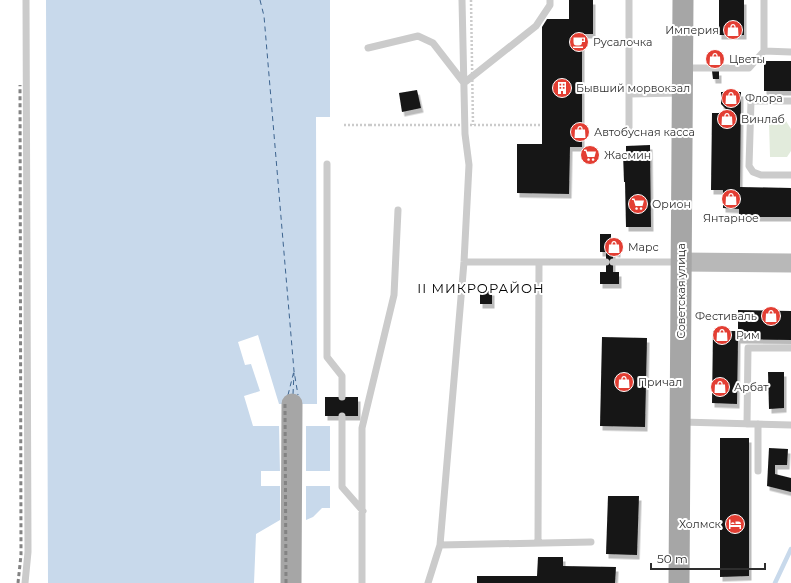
<svg xmlns="http://www.w3.org/2000/svg" width="791" height="583" font-family="Montserrat,sans-serif">
	<style>
		.green { fill: #e2ebdc }
		.water { fill: #c8d9eb }
		.pier { fill: #fff }
		.lines { fill: none; stroke-linecap: round; stroke-linejoin: round }
		.stream { stroke: #c8d9eb; stroke-width: 4.5 }
		.ferry { stroke: #3d648f; stroke-width: 1; stroke-dasharray: 5 4; stroke-linecap: butt }
		.building { fill: #151515; filter: url(#shadow) }
		.path { stroke: #cbcbcb; stroke-width: 2.5; stroke-dasharray: 2 2; stroke-linecap: butt }
		.lane { stroke: #cbcbcb; stroke-width: 7 }
		.secondary { stroke: #b8b8b8; stroke-width: 19 }
		.primary { stroke: #a6a6a6; stroke-width: 21 }
		.rail { stroke: #838383; stroke-width: 3; stroke-dasharray: 4 3; stroke-linecap: butt }
		.path-bridge { stroke: #cbcbcb; stroke-width: 2.5; stroke-dasharray: 2 2; stroke-linecap: butt }
		.labels { text-anchor: middle; dominant-baseline: central; stroke-width: 4; stroke-linejoin: round; paint-order: stroke }
		.poi-label { font-size: 11px; fill: #2e2e2e; stroke: #fff; text-anchor: start }
		.street-label { font-size: 11px; fill: #2e2e2e; stroke: #fff }
		.quarter-label { font-size: 13px; letter-spacing: 1px; fill: #000; stroke: #fff }
	</style>
	<defs>
		<filter id="shadow"><feDropShadow dx="2.5" dy="4.5" stdDeviation="0" flood-color="#0004"/></filter>
	</defs>
	<rect width="100%" height="100%" fill="#fff"/>
	<path class="green" d="M786 121 791 129V151L787 157H770L769 122Z"/>
	<path class="water" d="M46 0H330V117H316L317 404H279L258 335 238 342 245 365 251 364 260 391 244 396 253 426H330V471H261V486H330V508H322L313 517 306 520H280L256 534 254 583H48Z"/>
	<path class="pier" d="M279 424H306V473H280Z
		M280 484H306V522H280Z"/>
	<g class="lines">
		<path class="stream" d="M775 583 791 549"/>
		<path class="ferry" d="M260 0 264 16 294 371 298 395
			M293 394 294 373
			M288 395 294 371"/>
	</g>
	<path class="building" d="M569 0H593V34H582V147H570L569 194 517 193V144H542V27L547 19H569Z
		M719 0H744V35H719Z
		M711 54H718V64H712Z
		M764 61H791V91H764Z
		M712 71H719V79H713Z
		M417 90 421 108 402 112 399 93Z
		M721 92H741L740 187 791 188V217H739V209L723 208V190H711L712 113H730L721 104Z
		M650 145 651 227H626L625 182H624L623 153H626V146Z
		M600 234H611V242H618V253L613 252V272H619V284H600V272H606V252H600Z
		M480 291H492V304H480Z
		M738 310 791 311V340L738 339 737 404 712 403 713 331H738Z
		M602 337 647 338 645 427 600 426Z
		M768 372H784V408L769 409Z
		M325 397H358V416H325Z
		M720 438H749V576L720 577Z
		M769 448 788 449 787 465H775V474L791 478V492L767 486Z
		M608 496H639L637 555 606 554Z
		M538 557H563V566L616 567 615 583H477V576H537Z"/>
	<g class="lines">
		<path class="path" d="M344 125H370"/>
		<path class="lane" d="M764 0V51
			M368 48 418 36 433 43 464 83 536 26 550 5V0
			M684 68H749L764 51 791 52
			M629 94 681 93
			M791 101H751L749 166 753 172 761 175H791
			M629 133V0
			M327 164V357L342 376V397
			M464 262H606
			M613 262H679
			M342 416V487L363 511
			M682 422 791 425
			M747 424 748 348H791
			M758 424V471
			M538 543 539 262
			M440 545 591 542
			M25 583 28 552 26 0
			M362 583V428L394 295 398 210
			M428 583 440 545 464 262 469 165 465 134 462 0"/>
		<path class="secondary" d="M681 262 791 263"/>
		<path class="primary" d="M291 583 292 404
			M679 583 683 0"/>
		<path class="rail" d="M285 404 286 583
			M18 583 21 555 20 85"/>
		<path class="path-bridge" d="M471 0 473 125
			M370 125H542"/>
	</g>
	<defs>
		<g id="shop-disc" transform="scale(1)"><circle r="9.5" fill="#e33e33" stroke="#fff"/><path d="M-5-2.5h2.3a2.7 3.5 0 0 1 5.4 0H5L5.5 6h-11ZM-1.5-2.5h3a1.5 2.3 0 0 0-3 0Z" fill="#fff"/></g>
		<g id="cafe-disc" transform="scale(1)"><circle r="9.5" fill="#e33e33" stroke="#fff"/><path d="M-5.5-4.5H6V0H3Q3 3.5 0 3.5H-2.5Q-5.5 3.5-5.5 0ZM3-3.2v2h1.7v-2ZM-6 4.5H4V6H-6Z" fill="#fff"/></g>
		<g id="building-disc" transform="scale(1)"><circle r="9.5" fill="#e33e33" stroke="#fff"/><path d="M-4-6H4V6H1V3H-1V6H-4ZM-2.5-4.3h1.7v1.8h-1.7ZM.8-4.3h1.7v1.8H.8ZM-2.5-1h1.7V.8h-1.7ZM.8-1h1.7V.8H.8Z" fill="#fff"/></g>
		<g id="supermarket-disc" transform="scale(1)"><circle r="9.5" fill="#e33e33" stroke="#fff"/><path d="M-6-5.5h2.5l.6 2H6L4.5 2H-2.5L-4.4-4H-6ZM-1.5 3.2a1.3 1.3 0 1 0 .1 0ZM3 3.2a1.3 1.3 0 1 0 .1 0Z" fill="#fff"/></g>
		<g id="hotel-disc" transform="scale(1)"><circle r="9.5" fill="#e33e33" stroke="#fff"/><path d="M-6-4.5h1.5V1H6V5H4.5V3h-9V5H-6ZM-4 0a1.8 1.8 0 1 1 3.6 0ZM.5 0V-2.5h3Q6-2.5 6 0Z" fill="#fff"/></g>
	</defs>
	<g fill-rule="evenodd">
		<use href="#shop-disc" x="733" y="30"/>
		<use href="#cafe-disc" x="579" y="42"/>
		<use href="#shop-disc" x="715" y="59"/>
		<use href="#building-disc" x="562" y="88"/>
		<use href="#shop-disc" x="731" y="98"/>
		<use href="#shop-disc" x="727" y="119"/>
		<use href="#shop-disc" x="580" y="132"/>
		<use href="#supermarket-disc" x="590" y="155"/>
		<use href="#shop-disc" x="731" y="199"/>
		<use href="#supermarket-disc" x="638" y="204"/>
		<use href="#shop-disc" x="614" y="247"/>
		<use href="#shop-disc" x="771" y="316"/>
		<use href="#shop-disc" x="722" y="335"/>
		<use href="#shop-disc" x="624" y="382"/>
		<use href="#shop-disc" x="720" y="387"/>
		<use href="#hotel-disc" x="735" y="524"/>
	</g>
	<g class="labels">
		<g class="poi-label">
			<text x="719" y="30" text-anchor="end">Империя</text>
			<text x="593" y="42">Русалочка</text>
			<text x="729" y="59">Цветы</text>
			<text x="576" y="88">Бывший морвокзал</text>
			<text x="745" y="98">Флора</text>
			<text x="741" y="119">Винлаб</text>
			<text x="594" y="132">Автобусная касса</text>
			<text x="604" y="155">Жасмин</text>
			<text x="652" y="204">Орион</text>
			<text x="731" y="218" text-anchor="middle">Янтарное</text>
			<text x="628" y="247">Марс</text>
			<text x="757" y="316" text-anchor="end">Фестиваль</text>
			<text x="736" y="335">Рим</text>
			<text x="638" y="382">Причал</text>
			<text x="734" y="387">Арбат</text>
			<text x="721" y="524" text-anchor="end">Холмск</text>
		</g>
		<g class="street-label">
			<text transform="translate(681 291) rotate(-90)">Советская улица</text>
		</g>
		<g class="quarter-label">
			<text x="481" y="288">II МИКРОРАЙОН</text>
		</g>
	</g>
	<path d="M651 563v6h114v-6" fill="none" stroke="#2e2e2e" stroke-width="2"/>
	<text x="657" y="563" font-size="12" fill="#2e2e2e" stroke="#ffffff" stroke-width="3" paint-order="stroke">50 m</text>
</svg>
